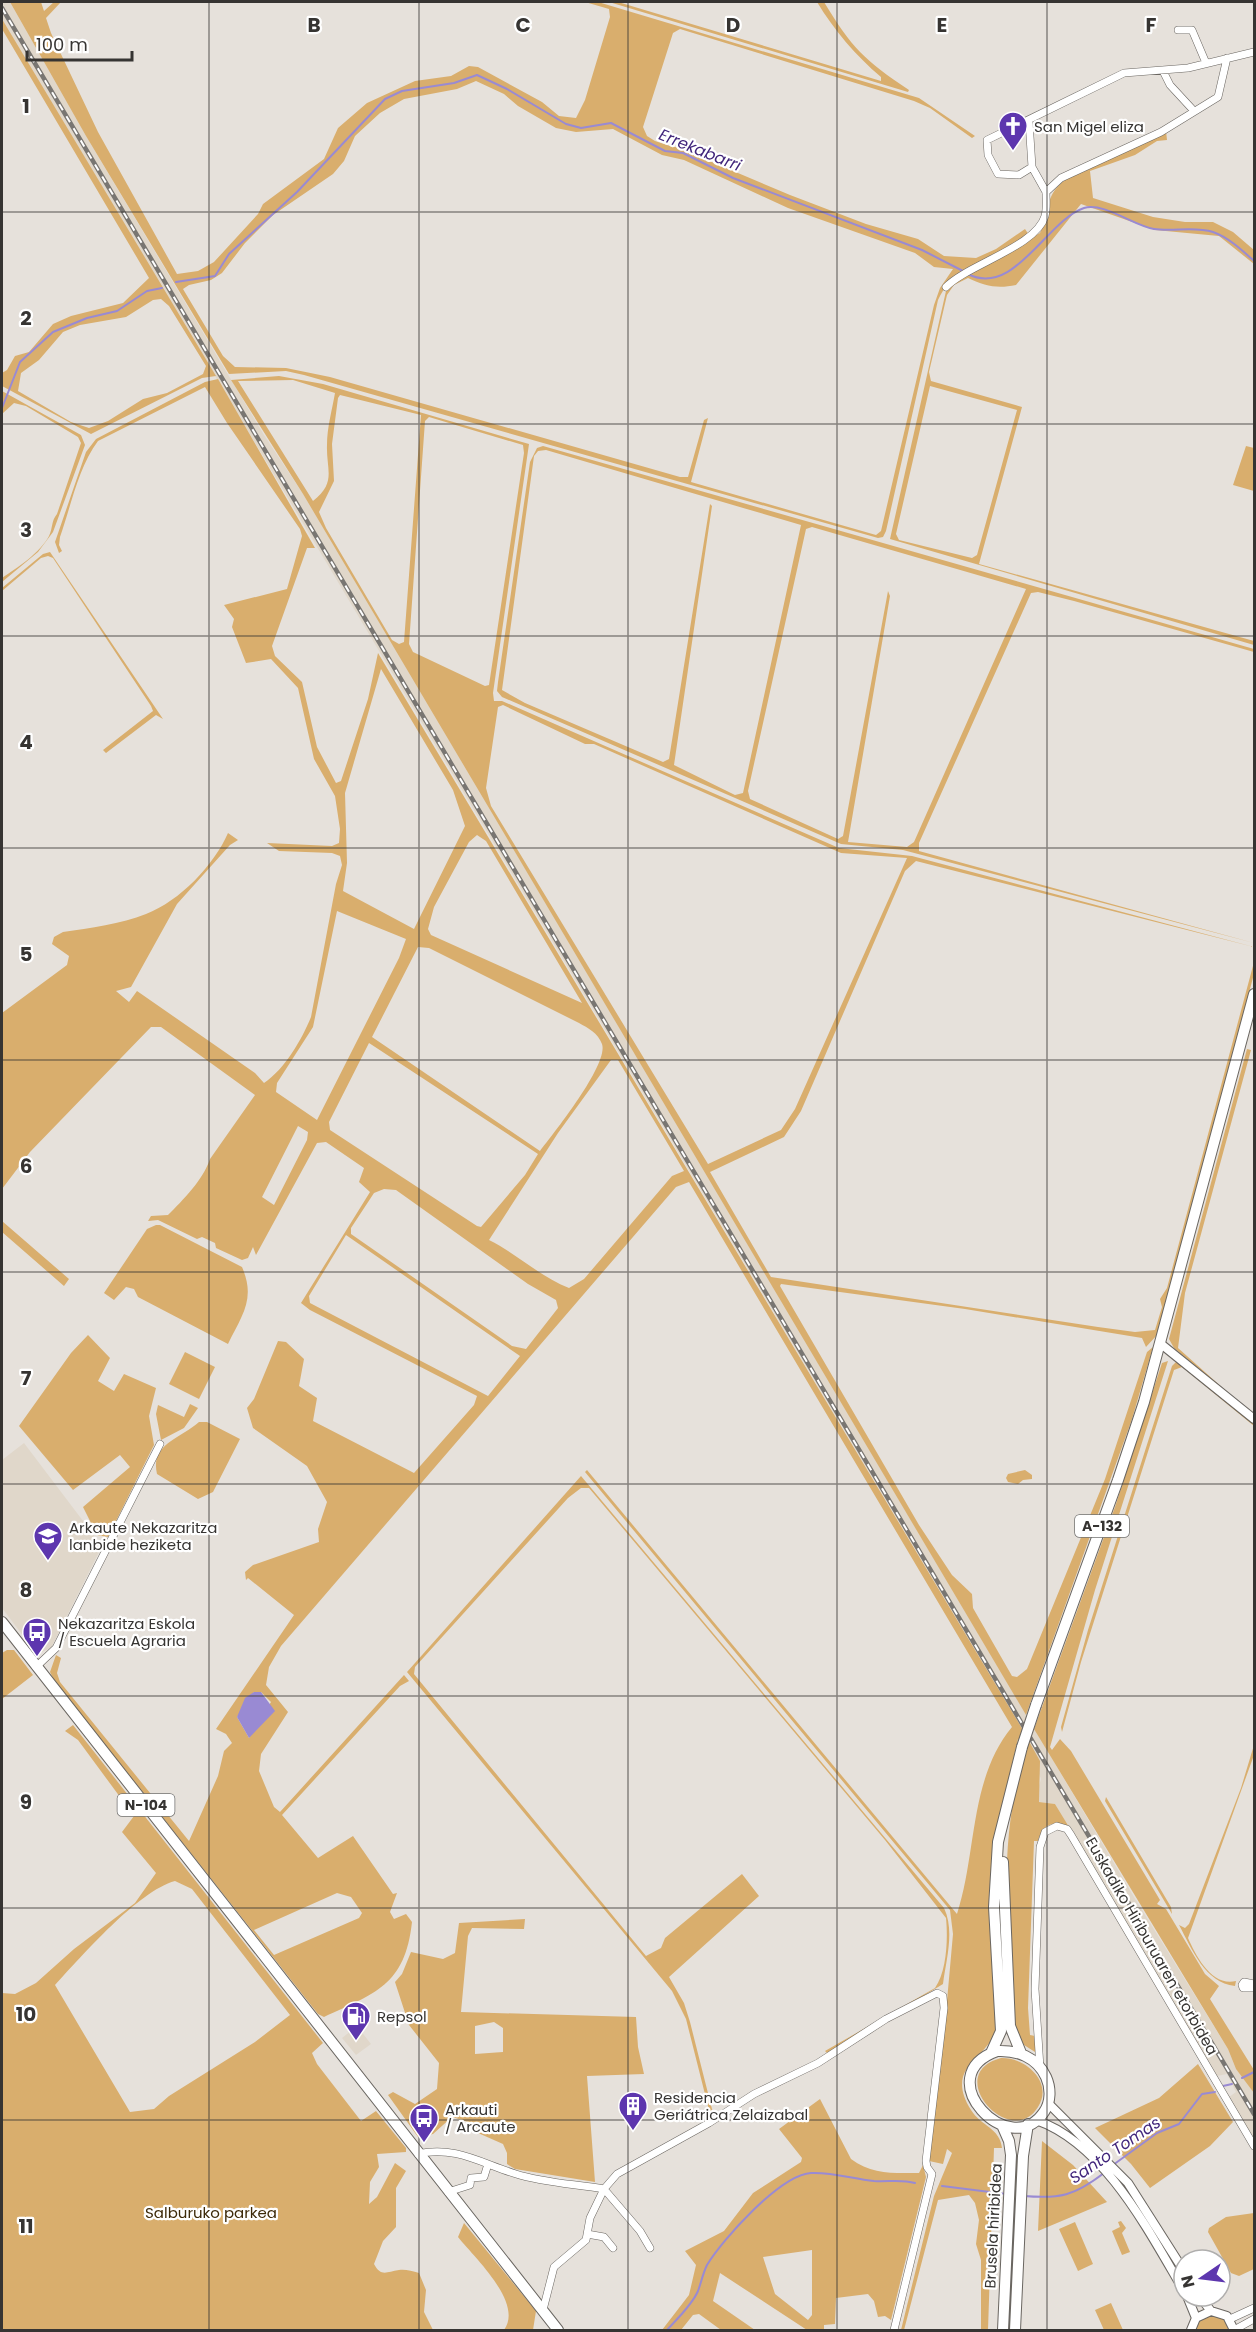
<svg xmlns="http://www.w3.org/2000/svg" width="1256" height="2332" font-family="Poppins,sans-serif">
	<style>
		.built { fill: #e0d7ca }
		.green { fill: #d9ae6d; fill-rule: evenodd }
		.water { fill: #998ad3 }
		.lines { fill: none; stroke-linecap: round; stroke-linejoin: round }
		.stream { stroke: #998ad3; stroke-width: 2 }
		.minor-casing { stroke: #6a6661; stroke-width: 8 }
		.tertiary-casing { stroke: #6a6661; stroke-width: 10 }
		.primary-casing { stroke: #6a6661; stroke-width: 12 }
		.minor { stroke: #fff; stroke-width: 7 }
		.tertiary { stroke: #fff; stroke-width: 8 }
		.primary { stroke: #fff; stroke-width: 10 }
		.rail-casing { stroke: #797672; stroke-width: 4.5 }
		.rail { stroke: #fff; stroke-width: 2; stroke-dasharray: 7; stroke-linecap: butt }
		.primary-bridge-casing { stroke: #6a6661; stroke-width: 12; stroke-linecap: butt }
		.primary-bridge { stroke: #fff; stroke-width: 10 }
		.grid { fill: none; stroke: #363432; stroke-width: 1.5; stroke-opacity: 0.55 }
		.labels { text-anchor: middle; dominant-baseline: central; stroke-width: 4.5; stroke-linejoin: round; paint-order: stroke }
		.shield { fill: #fff; stroke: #727170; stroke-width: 1.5 }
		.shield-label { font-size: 14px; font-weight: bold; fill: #363432 }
		.poi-label { font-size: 15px; fill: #363432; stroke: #fff; text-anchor: start }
		.street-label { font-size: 15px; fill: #363432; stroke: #fff }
		.park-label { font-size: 15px; fill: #3d2908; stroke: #fff }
		.water-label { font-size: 16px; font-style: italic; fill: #41257b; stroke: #fff }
		.grid-label { font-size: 20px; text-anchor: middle; font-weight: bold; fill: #363432; stroke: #fff; stroke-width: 4.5; stroke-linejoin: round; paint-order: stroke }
	</style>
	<rect width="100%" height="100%" fill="#e6e1db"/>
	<path class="built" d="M2 2H10L86 136 264 435 303 494 1134 1897 1228 2049 1236 2069 1251 2087 1254 2093V2139L1229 2097 1236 2092 1227 2074 1217 2076 1055 1804 1039 1802 1038 1789 1041 1779 1020 1725 2 19Z
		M24 1443 102 1546 51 1648 37 1654 2 1608V1460Z
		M357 2026 371 2044 356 2055 342 2038Z"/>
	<path class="green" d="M10 2H41L44 11 54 2H61L46 18 51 33 98 132 177 274 198 271 214 262 258 214 263 204 324 159 338 128 367 103 415 81 451 76 469 66 478 67 542 102 559 116 576 118 585 100 610 17 609 9 585 2H598L919 98 975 136 972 138 930 108 914 101 680 29 673 33 643 127 647 136 655 141 673 147H686L700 157 790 195 866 224 918 239 944 256 976 258 996 249 1025 229 1029 235C1017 242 1004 250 992 257 967 271 952 271 938 300L886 531 883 537 878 538 304 375 286 371 229 374 86 136ZM476 81 504 94 518 106 556 128 576 132 613 129 662 155 684 160 788 208 915 253 934 267 953 269 940 288 934 305 881 531 876 535 691 482 708 418 704 420 688 477H680L330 377 286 368 235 367 223 356 183 289 189 285 211 280 222 273 245 243 273 215 333 174 344 161 355 136 380 113 404 99 457 89Z
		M609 2H618L881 81V77C856 56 834 30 817 2H824C852 48 864 60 909 90L908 92Z
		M2 19 216 376 202 378 91 434 2 386V373L7 370 15 356 29 352 53 324 71 316 123 303 149 278 2 29ZM161 299 169 306 206 366 203 374 167 393 143 399 108 421 89 428 71 422 18 391 21 373 39 360 63 332 80 325 126 317 153 300Z
		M1166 131 1167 140 1157 141 1135 155 1090 171 1093 198 1153 217 1185 222H1213L1233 232 1254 250V264L1219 236 1155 230 1081 204 1016 285C997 289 985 286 968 278L954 285 947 295 929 372 931 381 1022 407 979 564 1254 641V645L890 539 946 291 955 281 1040 233C1054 205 1041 197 1070 176ZM930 386 1017 410 977 555 972 558 899 540 896 534Z
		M279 376 323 384 529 444 493 693 494 701H502L839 848 912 856 1254 947 916 861 905 871 801 1111 784 1137 710 1172 771 1277 1098 1327 1135 1332 1155 1330 1162 1307 1160 1299 1167 1288 1254 962V974L1157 1335 1146 1347 1142 1338 965 1309 781 1284 780 1286 919 1525 952 1575 972 1594 973 1608 1012 1676 1017 1677 1027 1669 1105 1479 1147 1352 1153 1347 1132 1419 1026 1715 303 494 231 380ZM293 380 335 393C332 410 327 428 327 445 326 470 337 482 313 501L238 381ZM340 395 421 415 404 642 399 644 392 640 326 528 319 512 334 481 332 444 338 398ZM429 417 523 445 524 453 489 685 485 686 413 652 409 644 425 421ZM503 705 585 744H594L841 853 907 858 795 1109 781 1130 708 1164 491 806 486 788 498 707Z
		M218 379 315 548H307L272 646 275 656 302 682 317 747 336 783 341 781 368 699 378 653 1020 1725 1040 1761 1039 1802 1055 1804 1069 1827C1054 1820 1042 1824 1038 1841H1034L1028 2008 1030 2035 1035 2036V2052L1024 2045 1013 2027C1009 1936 995 1838 1027 1750L1018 1739 997 1828 996 2029C989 2059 943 2065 971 2110 981 2126 1000 2128 1002 2148H994L988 2330H981V2260L976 2244 979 2220 975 2203 969 2195 938 2200 904 2330H901L934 2196 952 2153 947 2149 943 2164 929 2161 946 2012 953 1934 950 1910 585 1472 587 1470 957 1914C977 1853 969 1779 1012 1727L689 1182 676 1187 281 1646 269 1667 266 1685 288 1712 261 1754 259 1771 274 1807 280 1812 404 1675 409 1681 400 1686 282 1815 318 1858 353 1836 393 1894 397 1893 390 1912 394 1919 406 1914 412 1922C405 1986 375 1993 324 2017L318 2014 54 1680 50 1672 56 1655 61 1658 57 1673 60 1682 189 1841 218 1776 224 1751 232 1743 226 1734 216 1729 294 1615 248 1578 246 1580 245 1572 253 1565 319 1542 318 1529 327 1502 307 1466 253 1428 247 1408 254 1399 278 1341 286 1342 304 1359 299 1386 317 1398 313 1421 414 1473 474 1405 477 1396 310 1310 301 1303 370 1192 359 1182 364 1168 326 1142 317 1143 256 1255 253 1247 248 1258 242 1260 216 1248 215 1243 202 1237 197 1239 158 1220 148 1221 151 1216 168 1215C183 1200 203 1180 210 1159L255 1095 161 1027H151L30 1152 2 1189V1013L67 965 69 956 52 944 54 937 63 932C90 928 121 924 146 914 180 901 214 865 228 833L238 840 230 845 177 904 131 987 116 991 129 1002 137 991 255 1073 264 1083C285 1069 302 1039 311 1017L336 884 342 865 340 856 332 853 279 851 267 843 332 846 339 843 340 829 335 796 314 759 298 688 271 659 246 663 232 627 234 619 224 605 287 589 302 536 300 529 227 423 205 387 98 441C78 468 71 506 60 537L59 545 62 551 59 553 55 542 86 452 96 439 205 382ZM381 669 453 790 465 826 414 929 343 891 347 863 345 793ZM477 835 486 841 582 1003 431 935 428 929 434 907 469 842ZM337 911 406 939 399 958 317 1120 276 1092 277 1083 313 1027ZM418 947 429 948 579 1023C588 1028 598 1033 602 1044 609 1064 554 1133 540 1151L372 1037ZM369 1043 538 1154 525 1175 481 1227 477 1226 330 1130 329 1122ZM611 1060H618L684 1171 672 1176 584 1279 569 1288C539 1276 517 1254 489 1240L558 1133ZM298 1126 308 1132 307 1140 274 1205 262 1197ZM384 1189 396 1190 528 1284 556 1300 558 1308 526 1349 512 1346 351 1234V1228L374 1193ZM346 1235 520 1356 488 1396 310 1303 309 1296ZM254 1692H261L271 1702 249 1738 237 1717ZM337 1893 351 1897 362 1913 359 1918 274 1955 254 1930Z
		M2 391 81 435 85 445 53 532 38 552 2 582V578C17 568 40 553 49 536 53 528 51 521 57 514L81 443 78 437 26 406 14 403 2 414Z
		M543 446 1254 649V652L1074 601 1038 592 1031 593 919 843V851L1254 943 903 850 841 844 502 697 497 691 498 682 530 462 537 448ZM546 450 801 525 743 793 735 795 674 765 712 506 710 504 669 759 663 762 525 703 502 690 534 456 538 451ZM812 527 1026 589 914 842 907 847 848 842 890 596 888 591 843 836 838 839 750 799 748 791 806 529Z
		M1246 446 1254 448V491L1233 485Z
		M50 552 163 719 156 715 106 753 103 750 153 711 151 706 53 558 48 556 41 558 2 591V588L43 554Z
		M1247 1049 1251 1050 1185 1293 1178 1348 1254 1416 1174 1348 1169 1339Z
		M2 1221 69 1279 64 1286 2 1232Z
		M156 1225H160L242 1267C256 1299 242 1315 228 1344L138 1297 134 1289 126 1287 114 1300 104 1293 147 1229Z
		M88 1335 110 1358 98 1381 114 1391 124 1374 156 1388 149 1416 154 1445 108 1537 97 1535 83 1507 130 1467 120 1455 73 1490 19 1426 71 1353Z
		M185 1352 215 1367 199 1399 169 1384Z
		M1168 1361 1095 1590 1050 1747 1052 1750 1060 1739 1071 1751 1160 1900 1157 1904 1166 1909 1205 1974 1219 1986 1210 1999 1254 2070V2093L1236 2069 1228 2049 1034 1729 1115 1507 1162 1363Z
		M1176 1362H1179L1254 1423V1426L1182 1367 1174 1370 1081 1662 1062 1732 1061 1727 1088 1630 1172 1366Z
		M190 1404 198 1408 184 1428 161 1440 156 1414 158 1405 184 1417Z
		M199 1422H207L240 1439 213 1492 198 1499 157 1474C150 1444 180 1439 199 1422Z
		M1025 1470 1032 1475V1479L1023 1480 1018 1484 1008 1482 1006 1478 1008 1474Z
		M581 1476 944 1908C955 1931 946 1960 943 1984L828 2054 825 2051 935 1988C947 1971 948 1938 946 1918L885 1840 589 1488H581L568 1498 415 1667 414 1674 646 1956 661 1948 665 1938 742 1874 759 1896 669 1977 684 2003 690 2022 713 2113 709 2110 686 2019 672 1991 407 1672Z
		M7 1650H14L33 1675 2 1699V1653Z
		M73 1725 323 2043 312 2053 317 2064 361 2121 376 2111 406 2148V2152L377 2154 379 2167 370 2182 369 2204 377 2197 395 2163 406 2171 396 2188V2227L383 2241 374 2264C381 2277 386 2272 399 2270 405 2269 412 2271 419 2273L426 2290 424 2312 433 2330H2V1993L15 1994 36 1983 74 1949 135 1903 156 1873 122 1832 134 1816 78 1740 65 1731ZM175 1881 192 1889 290 2015 255 2042 169 2096 154 2109 130 2112 55 1985C82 1956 138 1891 175 1881Z
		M1254 1745V1755L1188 1938C1196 1956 1212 1987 1236 1981L1235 1986C1205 1983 1192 1949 1179 1925L1185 1928 1189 1924 1241 1788Z
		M1106 1797 1171 1907 1172 1914 1105 1801Z
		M525 1919 524 1929 472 1928 468 1936 461 2012 636 2017 638 2047 644 2074 587 2076 595 2182 515 2169 507 2164V2153L503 2144 478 2133 475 2124 452 2117 433 2134 418 2137 388 2095 393 2092 415 2104 437 2089 439 2063 409 2025 395 1982 402 1974 411 1952 443 1959 455 1953 459 1923ZM494 2022 503 2028V2052L475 2054V2026Z
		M1001 2058C1025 2057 1054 2082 1038 2107 1011 2151 941 2074 1001 2058Z
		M1198 2064 1233 2122 1210 2146 1150 2188 1131 2164 1095 2128 1159 2098Z
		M820 2099 851 2159C872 2175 894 2173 919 2173L923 2165 926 2177 891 2320 885 2316 878 2317 874 2301 868 2294 836 2298 835 2324 824 2325V2330H807L720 2273 713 2301 755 2330H721L699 2314 693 2315 681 2330H662L689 2295 696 2265 685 2251 724 2231 753 2193 801 2162 802 2158 779 2129ZM812 2250V2315L808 2320 775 2294 763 2257Z
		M1042 2141 1073 2165 1107 2202 1038 2231Z
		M1014 2161H1019L1012 2330H1006Z
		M1254 2213V2269L1239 2276 1231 2273 1208 2232 1209 2228 1226 2217Z
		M1121 2221 1126 2228 1122 2233 1130 2252 1122 2255 1112 2231 1120 2227 1118 2222Z
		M1075 2222 1093 2264 1078 2271 1059 2229Z
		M464 2223 536 2311 533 2330H504C524 2303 474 2257 458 2237Z
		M1111 2303 1123 2330H1104L1095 2310Z
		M1210 2314 1226 2320 1230 2330H1195L1200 2319Z"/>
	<path class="water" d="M254 1692H261L275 1711 249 1738 237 1717 245 1698Z"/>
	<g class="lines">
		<path class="stream" d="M968 274C1014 298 1047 220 1084 208 1104 202 1134 226 1154 229 1173 232 1194 226 1213 232 1228 237 1243 251 1254 261
			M176 282 215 276 229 254 297 192 385 99 402 91 454 83 477 75 507 89 566 124 581 128 611 123 665 151 683 153 733 178 922 250 963 271
			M2 408 20 362 53 332 87 318 117 311 147 291 162 288
			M1242 2078 1254 2072
			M1223 2086 1232 2084
			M1113 2165 1157 2133 1179 2124 1202 2094 1215 2092
			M942 2186 1006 2194
			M1024 2196C1060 2199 1074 2196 1104 2173
			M667 2330C677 2319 692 2305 698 2291 701 2283 703 2273 707 2265 723 2239 780 2175 811 2173 833 2172 853 2179 874 2181 889 2182 901 2179 915 2183"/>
		<g class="minor-casing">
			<path id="minor" d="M1178 30H1192L1206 63
				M1163 71 1170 85 1194 111
				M1029 121 1032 167 1019 175 998 174 988 155 987 140 1124 73 1188 68 1254 52
				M1032 167 1046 192 1061 178 1161 132 1218 97 1227 58
				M946 287C967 265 1037 246 1045 216 1047 209 1046 200 1046 192
				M36 1667 56 1648 160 1444
				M1254 1984 1244 1982 1242 1985 1243 1988H1254
				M1040 2068 1035 1989 1040 1847 1045 1832 1057 1826 1067 1829 1071 1835 1254 2146
				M418 2154C454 2145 483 2164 516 2174 544 2183 576 2184 604 2189L617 2174 709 2123 754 2094 818 2063 886 2019 937 1993 943 1996 944 2008 926 2161 927 2167 932 2174 894 2330
				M448 2192 470 2185 471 2178 484 2177 488 2164
				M587 2234 604 2237 613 2248
				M543 2310 554 2267 586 2240 590 2218 604 2189 640 2231 650 2248
				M1230 2319 1254 2308
				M1234 2330 1254 2319"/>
		</g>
		<g class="tertiary-casing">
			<path id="tertiary" d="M1161 1344 1254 1419
				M1048 2103 1128 2183 1184 2271
				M1036 2120C1105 2144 1149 2232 1184 2291
				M1187 2296 1196 2318
				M1199 2296 1211 2311
				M1191 2330 1196 2318 1211 2311 1227 2316 1234 2330"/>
		</g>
		<g class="primary-casing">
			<path id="primary" d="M2 1622 558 2330
				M1036 1705 1118 1480 1144 1402 1254 994
				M1003 1862 1010 2026 1021 2053
				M997 2051C1017 2050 1037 2057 1046 2077 1051 2088 1051 2102 1044 2112 1010 2163 927 2076 997 2051Z
				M991 2053 1001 2031 994 1907 998 1842 1022 1747
				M1002 2125 1009 2141 1011 2155 1003 2330
				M1015 2330 1023 2156 1028 2124"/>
		</g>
		<use href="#minor" class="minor"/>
		<use href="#tertiary" class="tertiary"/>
		<use href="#primary" class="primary"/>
		<g class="rail-casing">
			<path id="rail" d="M2 8 1254 2114"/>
		</g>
		<use href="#rail" class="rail"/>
		<g class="primary-bridge-casing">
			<path id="primary-bridge" d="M1022 1747 1036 1705"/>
		</g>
		<use href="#primary-bridge" class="primary-bridge"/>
	</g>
	<path class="grid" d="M209 2V2330M419 2V2330M628 2V2330M837 2V2330M1047 2V2330M2 212H1254M2 424H1254M2 636H1254M2 848H1254M2 1060H1254M2 1272H1254M2 1484H1254M2 1696H1254M2 1908H1254M2 2120H1254"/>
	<defs>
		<g id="church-pin" transform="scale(1.5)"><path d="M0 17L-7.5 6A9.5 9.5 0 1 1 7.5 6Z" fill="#5d36ae" stroke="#fff"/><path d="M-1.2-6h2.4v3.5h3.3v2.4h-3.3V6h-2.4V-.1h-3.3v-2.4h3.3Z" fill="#fff"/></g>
		<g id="university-pin" transform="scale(1.5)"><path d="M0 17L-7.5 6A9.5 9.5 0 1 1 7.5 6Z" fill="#5d36ae" stroke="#fff"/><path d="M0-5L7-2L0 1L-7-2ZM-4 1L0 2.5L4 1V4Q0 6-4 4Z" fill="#fff"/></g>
		<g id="bus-pin" transform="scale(1.5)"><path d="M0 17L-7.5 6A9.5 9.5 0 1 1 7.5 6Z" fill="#5d36ae" stroke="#fff"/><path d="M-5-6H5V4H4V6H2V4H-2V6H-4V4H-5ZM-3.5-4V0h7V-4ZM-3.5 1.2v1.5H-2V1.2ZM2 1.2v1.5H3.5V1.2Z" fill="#fff"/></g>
		<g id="fuel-pin" transform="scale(1.5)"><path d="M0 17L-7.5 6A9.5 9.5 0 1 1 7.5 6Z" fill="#5d36ae" stroke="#fff"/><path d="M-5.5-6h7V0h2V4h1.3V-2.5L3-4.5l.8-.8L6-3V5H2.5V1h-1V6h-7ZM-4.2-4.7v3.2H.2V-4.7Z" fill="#fff"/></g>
		<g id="building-pin" transform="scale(1.5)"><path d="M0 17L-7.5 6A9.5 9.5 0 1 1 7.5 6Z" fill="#5d36ae" stroke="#fff"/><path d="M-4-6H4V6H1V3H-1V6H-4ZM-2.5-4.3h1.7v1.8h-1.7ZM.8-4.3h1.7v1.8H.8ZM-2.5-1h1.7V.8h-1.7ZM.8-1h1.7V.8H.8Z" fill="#fff"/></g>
	</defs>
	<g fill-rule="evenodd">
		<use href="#church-pin" x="1013" y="126"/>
		<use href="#university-pin" x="48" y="1536"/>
		<use href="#bus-pin" x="37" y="1632"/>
		<use href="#fuel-pin" x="356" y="2016"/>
		<use href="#building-pin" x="633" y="2106"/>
		<use href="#bus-pin" x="424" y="2118"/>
	</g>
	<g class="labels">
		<g class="shield">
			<rect x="1075" y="1515" width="54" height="22" rx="4.5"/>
			<rect x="117.5" y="1794" width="57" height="22" rx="4.5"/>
		</g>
		<g class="shield-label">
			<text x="1102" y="1526">A-132</text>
			<text x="146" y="1805">N-104</text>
		</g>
		<g class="poi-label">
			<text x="1034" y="126">San Migel eliza</text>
			<text x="69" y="1527">Arkaute Nekazaritza<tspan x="69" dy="17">lanbide heziketa</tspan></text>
			<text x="58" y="1623">Nekazaritza Eskola<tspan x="58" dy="17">/ Escuela Agraria</tspan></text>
			<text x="377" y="2016">Repsol</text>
			<text x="654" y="2097">Residencia<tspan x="654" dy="17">Geriátrica Zelaizabal</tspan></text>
			<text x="445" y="2109">Arkauti<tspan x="445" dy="17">/ Arcaute</tspan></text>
		</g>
		<g class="street-label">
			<text transform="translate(1152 1946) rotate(60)">Euskadiko Hiriburuaren etorbidea</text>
			<text transform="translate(993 2226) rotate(-87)">Brusela hiribidea</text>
		</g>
		<g class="park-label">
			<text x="211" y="2212">Salburuko parkea</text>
		</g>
		<g class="water-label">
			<text transform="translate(700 150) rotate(22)">Errekabarri</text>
			<text transform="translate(1115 2150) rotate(-34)">Santo Tomas</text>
		</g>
	</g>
	<g class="grid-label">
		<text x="314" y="32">B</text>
		<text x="523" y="32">C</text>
		<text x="733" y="32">D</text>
		<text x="942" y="32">E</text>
		<text x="1151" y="32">F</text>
		<text x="26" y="113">1</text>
		<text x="26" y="325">2</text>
		<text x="26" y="537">3</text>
		<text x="26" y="749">4</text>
		<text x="26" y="961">5</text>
		<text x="26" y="1173">6</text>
		<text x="26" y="1385">7</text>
		<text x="26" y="1597">8</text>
		<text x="26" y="1809">9</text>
		<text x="26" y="2021">10</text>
		<text x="26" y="2233">11</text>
	</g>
	<rect width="1256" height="2332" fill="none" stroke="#363432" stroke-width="6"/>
	<g transform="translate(1202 2278) rotate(256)"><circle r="28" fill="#ffffff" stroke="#afaead" stroke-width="1.5"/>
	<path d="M0-4.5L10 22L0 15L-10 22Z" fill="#5d36ae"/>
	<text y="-9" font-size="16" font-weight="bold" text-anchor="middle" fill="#363432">N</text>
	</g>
	<path d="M27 51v9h105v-9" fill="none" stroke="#363432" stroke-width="3"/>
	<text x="36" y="51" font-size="18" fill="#363432" stroke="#ffffff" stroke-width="4.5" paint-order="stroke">100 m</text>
</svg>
